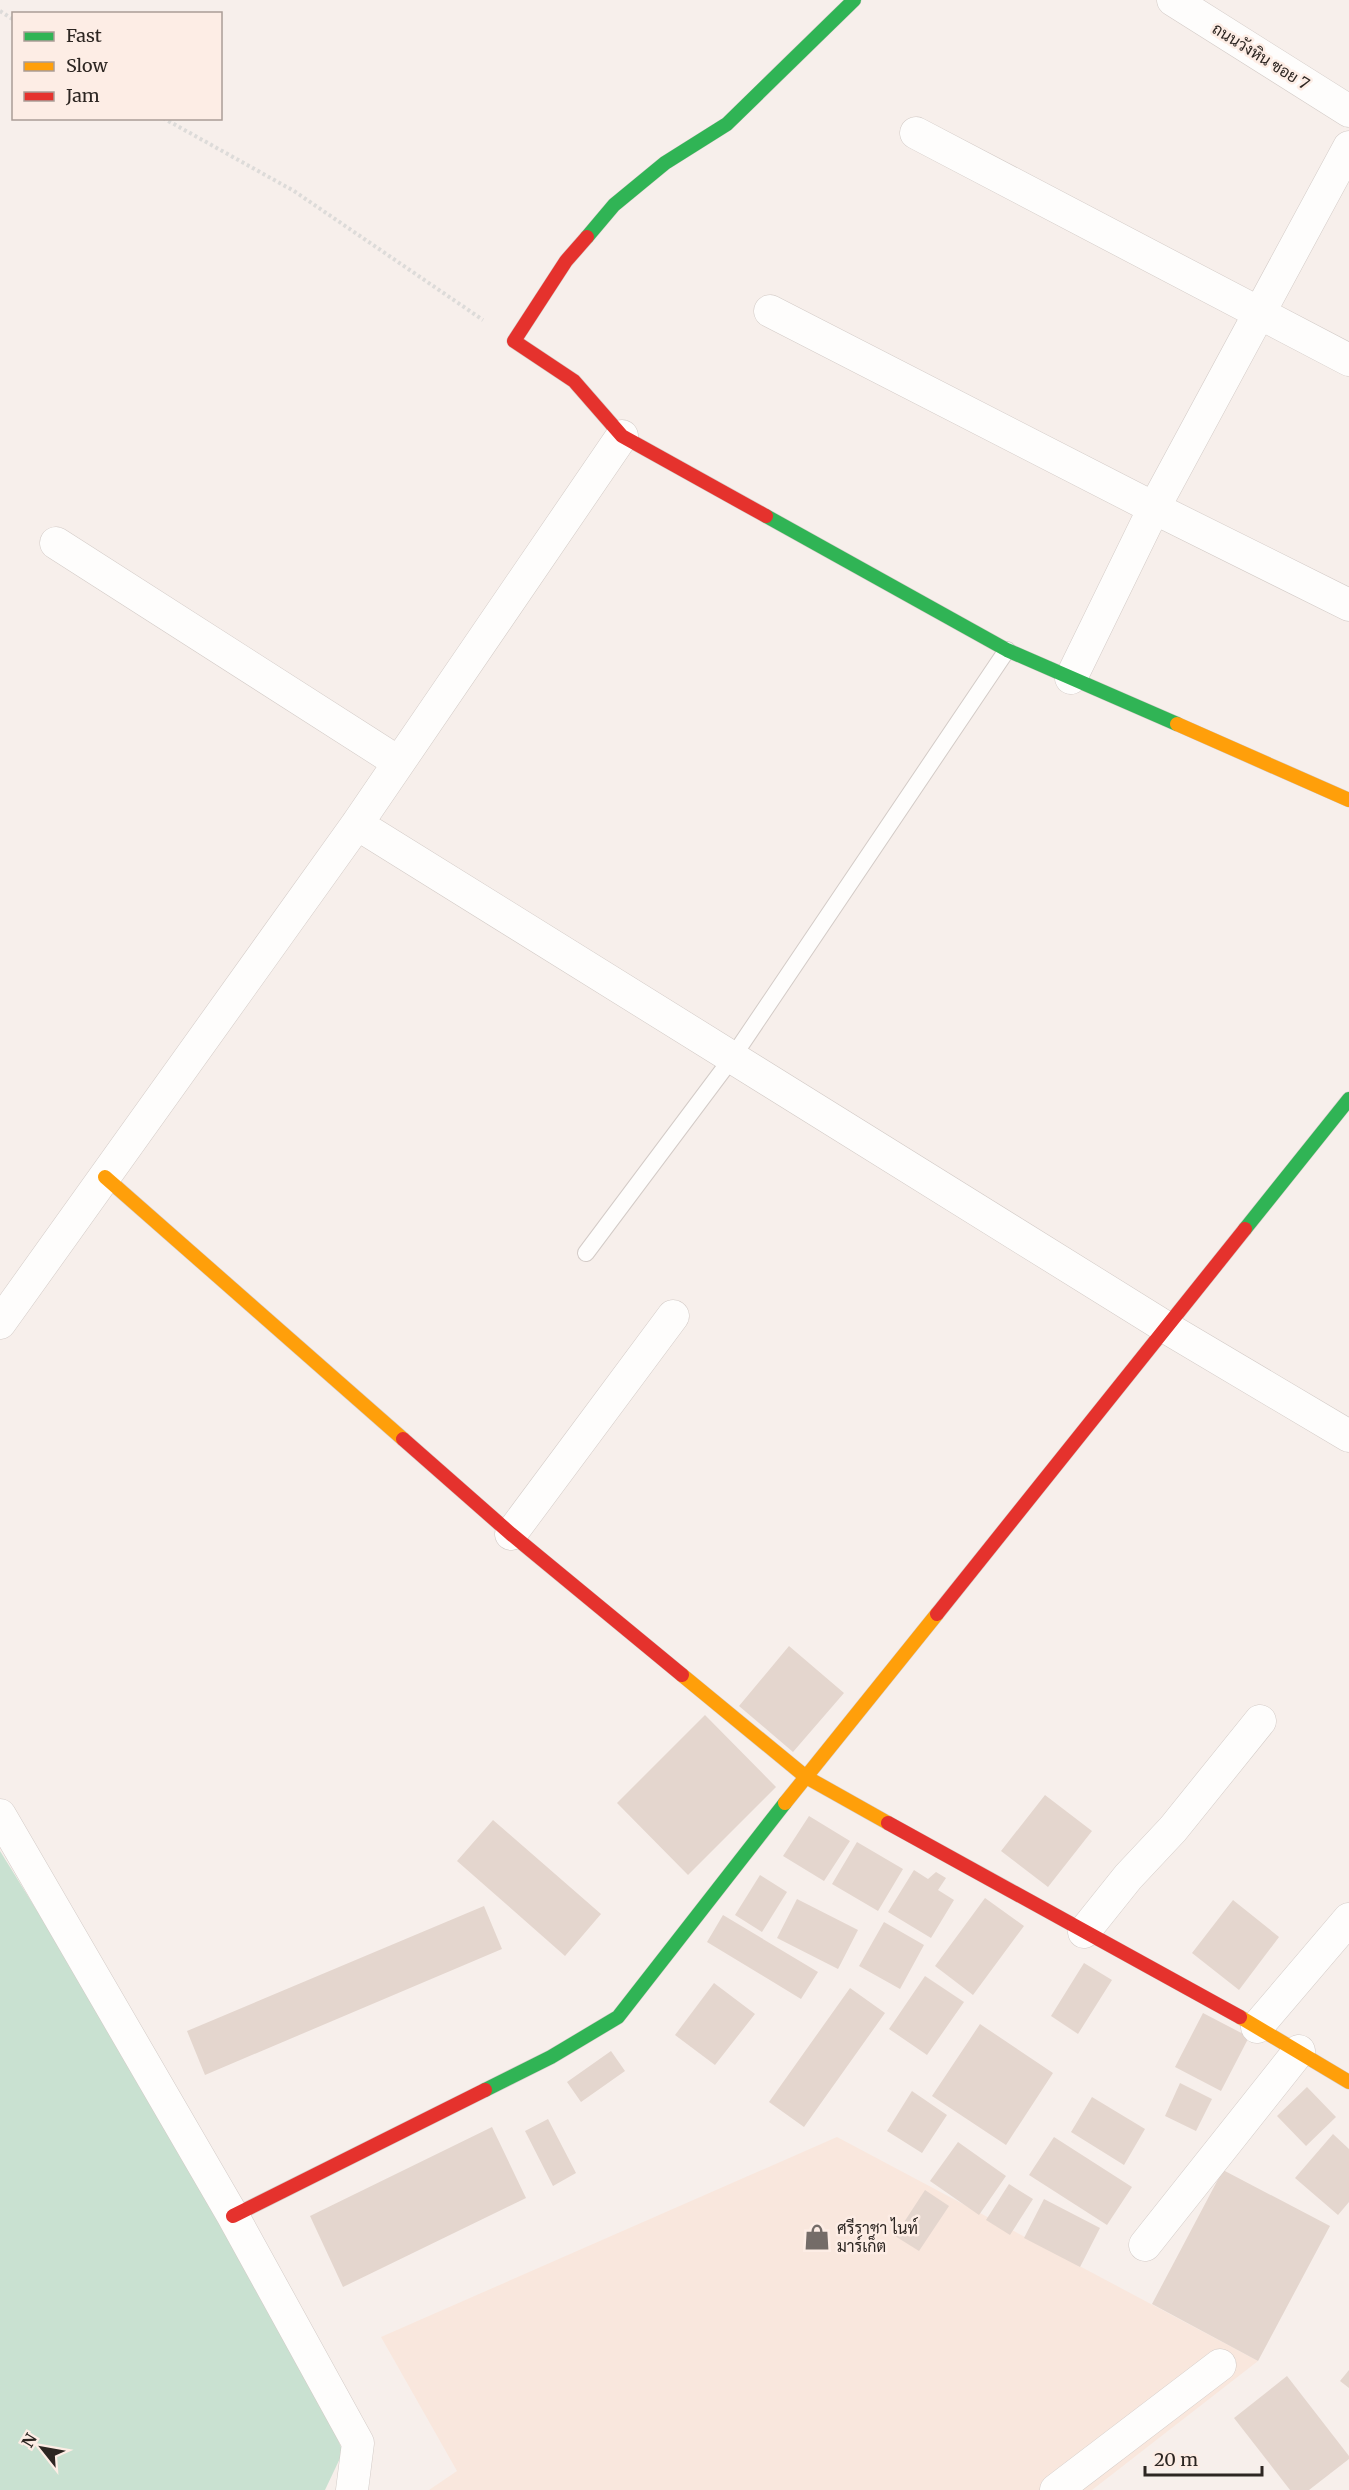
<svg xmlns="http://www.w3.org/2000/svg" width="1349" height="2490" font-family="Merriweather,Sarabun,serif">
	<style>
		.built { fill: #f9e7dd }
		.green { fill: #c9e1d1 }
		.building { fill: #e4d6ce }
		.lines { fill: none; stroke-linecap: round; stroke-linejoin: round }
		.lane-casing { stroke: #d3cbc7; stroke-width: 18 }
		.street-casing { stroke: #d3cbc7; stroke-width: 33 }
		.fast-casing { stroke: #d3cbc7; stroke-width: 15 }
		.slow-casing { stroke: #d3cbc7; stroke-width: 15 }
		.jam-casing { stroke: #d3cbc7; stroke-width: 15 }
		.path { stroke: #dddbd9; stroke-width: 4; stroke-dasharray: 3 3; stroke-linecap: butt }
		.lane { stroke: #fefdfc; stroke-width: 16 }
		.street { stroke: #fefdfc; stroke-width: 32 }
		.fast { stroke: #30b455; stroke-width: 14 }
		.slow { stroke: #ff9f0a; stroke-width: 14 }
		.jam { stroke: #e5322d; stroke-width: 14 }
		.labels { text-anchor: middle; dominant-baseline: central; stroke-width: 5; stroke-linejoin: round; paint-order: stroke }
		.street-label { font-size: 16px; fill: #2d2622; stroke: #fdede5 }
		.poi-label { font-size: 16px; fill: #2d2622; stroke: #fdede5; text-anchor: start }
	</style>
	<rect width="100%" height="100%" fill="#f7efeb"/>
	<path class="built" d="M837 2137 1258 2361 1092 2490H429L457 2471 381 2337Z"/>
	<path class="green" d="M0 1851 152 2096 311 2374 343 2452 325 2490H0Z"/>
	<path class="building" d="M789 1646 844 1693 793 1752 739 1706Z
		M705 1715 776 1787 688 1875 617 1803Z
		M1045 1795 1092 1831 1048 1887 1001 1851Z
		M809 1816 850 1841 824 1881 783 1856Z
		M493 1820 601 1914 565 1956 457 1861Z
		M857 1842 903 1869 878 1911 832 1884Z
		M914 1870 928 1879 936 1872 946 1878 938 1890 954 1900 931 1938 888 1912Z
		M760 1875 787 1892 762 1932 735 1915Z
		M985 1898 1024 1926 973 1995 935 1966Z
		M797 1899 858 1930 838 1969 777 1938Z
		M1233 1900 1279 1937 1239 1990 1192 1953Z
		M484 1906 502 1949 205 2075 187 2031Z
		M723 1915 818 1972 801 1999 707 1942Z
		M884 1922 924 1945 900 1989 859 1966Z
		M1084 1963 1112 1980 1078 2034 1051 2016Z
		M925 1976 964 2002 927 2055 889 2029Z
		M714 1983 755 2014 715 2065 675 2035Z
		M850 1988 885 2013 804 2127 769 2102Z
		M1203 2013 1249 2037 1221 2091 1175 2067Z
		M980 2024 1053 2073 1006 2145 932 2096Z
		M611 2051 625 2071 581 2102 567 2082Z
		M1180 2083 1212 2099 1196 2131 1165 2116Z
		M1307 2087 1336 2117 1306 2146 1277 2116Z
		M912 2091 947 2115 922 2153 887 2131Z
		M1092 2097 1145 2129 1124 2165 1071 2132Z
		M548 2119 576 2173 553 2186 525 2131Z
		M492 2127 526 2198 343 2287 310 2216Z
		M1333 2134 1349 2149V2202L1338 2215 1295 2178Z
		M1054 2137 1132 2187 1107 2225 1029 2175Z
		M958 2142 1006 2176 979 2215 930 2181Z
		M1223 2170 1330 2226 1258 2361 1152 2304Z
		M1009 2184 1033 2199 1010 2235 986 2220Z
		M925 2190 949 2206 919 2251 895 2236Z
		M1044 2199 1100 2228 1080 2267 1024 2238Z
		M1349 2370V2388L1340 2381Z
		M1287 2376 1349 2456V2459L1309 2490H1290L1234 2418Z"/>
	<g class="lines">
		<g class="lane-casing">
			<path id="lane" d="M586 1253 732 1058 1007 650"/>
		</g>
		<g class="street-casing">
			<path id="street" d="M1173 0 1349 111
				M916 133 1349 360
				M770 311 1154 508 1349 605
				M56 543 398 762
				M1071 678 1154 508 1349 147
				M357 824 1167 1328 1349 1436
				M0 1323 357 824 622 436
				M511 1534 673 1316
				M0 1815 233 2216 358 2443 352 2490
				M1084 1932 1128 1877 1173 1829 1260 1721
				M1257 2027 1349 1919
				M1145 2245 1299 2051
				M1056 2490 1220 2365"/>
		</g>
		<g class="fast-casing">
			<path id="fast" d="M587 237 614 205 665 163 727 124 854 0
				M766 516 1007 650 1177 724
				M1245 1229 1349 1099
				M485 2090 551 2057 618 2017 785 1803"/>
		</g>
		<g class="slow-casing">
			<path id="slow" d="M1177 724 1349 800
				M105 1177 403 1439
				M682 1675 806 1777 888 1823
				M785 1803 937 1614
				M1240 2017 1349 2082"/>
		</g>
		<g class="jam-casing">
			<path id="jam" d="M587 237 566 261 514 341 574 381 622 436 766 516
				M403 1439 511 1534 682 1675
				M937 1614 1245 1229
				M888 1823 1240 2017
				M233 2216 485 2090"/>
		</g>
		<path class="path" d="M0 11 14 20
			M163 118 294 191 483 320"/>
		<use href="#lane" class="lane"/>
		<use href="#street" class="street"/>
		<use href="#fast" class="fast"/>
		<use href="#slow" class="slow"/>
		<use href="#jam" class="jam"/>
	</g>
	<defs>
		<g id="shop-bare" transform="scale(2.07)"><path d="M-5-2.5h2.3a2.7 3.5 0 0 1 5.4 0H5L5.5 6h-11ZM-1.5-2.5h3a1.5 2.3 0 0 0-3 0Z" fill="#746c68" stroke="#fdede5" stroke-width="2.5" paint-order="stroke"/></g>
	</defs>
	<g fill-rule="evenodd">
		<use href="#shop-bare" x="817" y="2237"/>
	</g>
	<g class="labels">
		<g class="street-label">
			<text transform="translate(1261 56) rotate(32)">ถนนวังหิน ซอย 7</text>
		</g>
		<g class="poi-label">
			<text x="837" y="2228">ศรีราชา ไนท์<tspan x="837" dy="18">มาร์เก็ต</tspan></text>
		</g>
	</g>
	<rect x="12" y="12" width="210" height="108" fill="#fdede5" stroke="#aa9d97" stroke-width="1.5"/>
	<rect x="24" y="32" width="30" height="9" fill="#30b455" stroke="#aa9d97" stroke-width="1.5"/>
	<text x="66" y="42" font-size="18" fill="#2d2622">Fast</text>
	<rect x="24" y="62" width="30" height="9" fill="#ff9f0a" stroke="#aa9d97" stroke-width="1.5"/>
	<text x="66" y="72" font-size="18" fill="#2d2622">Slow</text>
	<rect x="24" y="92" width="30" height="9" fill="#e5322d" stroke="#aa9d97" stroke-width="1.5"/>
	<text x="66" y="102" font-size="18" fill="#2d2622">Jam</text>
	<g transform="translate(42 2448) rotate(301)" stroke="#fdede5" stroke-width="4.5" paint-order="stroke">
	<path d="M0-4.5L10 22L0 15L-10 22Z" fill="#2d2622"/>
	<text y="-9" font-size="16" font-weight="bold" text-anchor="middle" fill="#2d2622">N</text>
	</g>
	<path d="M1145 2466v9h117v-9" fill="none" stroke="#2d2622" stroke-width="3"/>
	<text x="1154" y="2466" font-size="18" fill="#2d2622" stroke="#fdede5" stroke-width="4.5" paint-order="stroke">20 m</text>
</svg>
